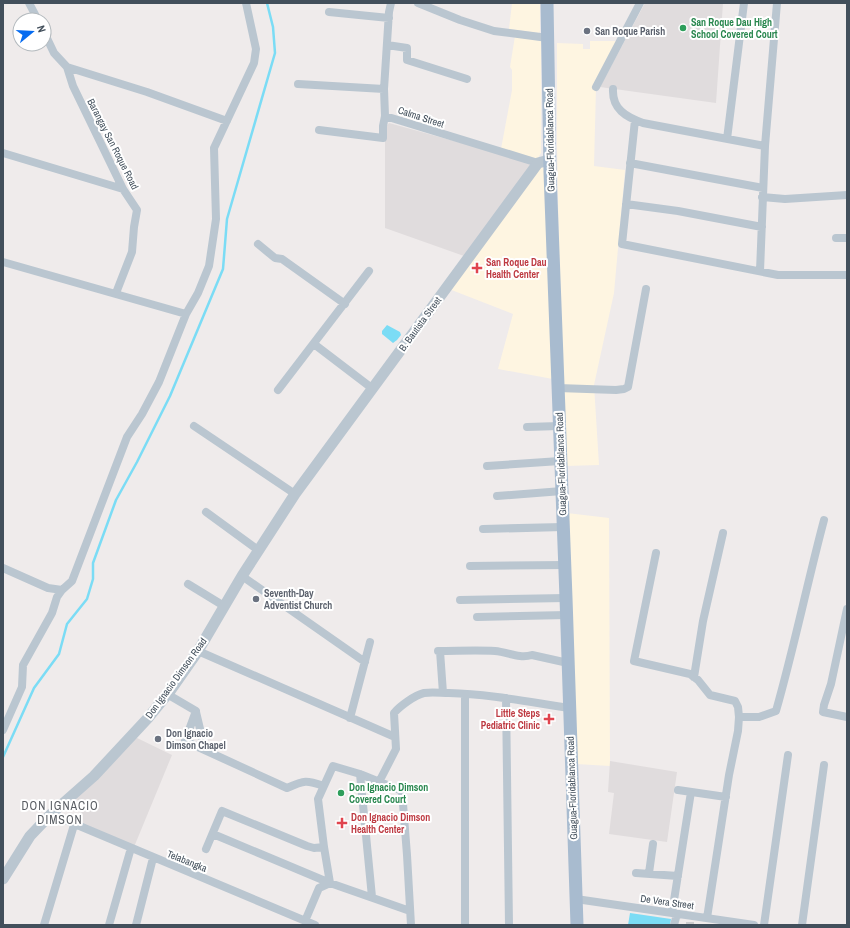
<svg xmlns="http://www.w3.org/2000/svg" width="850" height="928" font-family="'Archivo Narrow',sans-serif">
	<style>
		.commercial { fill: #fef5e1 }
		.education { fill: #e0dcdd }
		.water { fill: #7bdcf5 }
		.lines { fill: none; stroke-linecap: round; stroke-linejoin: round }
		.stream { stroke: #7bdcf5; stroke-width: 2.5 }
		.minor-tunnel { stroke: #ccccce; stroke-width: 8; stroke-dasharray: 8 4; stroke-linecap: butt }
		.minor { stroke: #bac6d0; stroke-width: 8 }
		.tertiary { stroke: #bac6d0; stroke-width: 11 }
		.primary { stroke: #a8bbcf; stroke-width: 13 }
		.leisure-dot { fill: #2e9e5b; stroke: #fff; stroke-width: 1.5 }
		.worship-dot { fill: #6b7280; stroke: #fff; stroke-width: 1.5 }
		.health-dot { fill: #e0444e; stroke: #fff; stroke-width: 1.5 }
		.labels { text-anchor: middle; dominant-baseline: central; stroke-width: 4; stroke-linejoin: round; paint-order: stroke }
		.leisure-label { font-size: 10px; font-weight: bold; fill: #27864d; stroke: #fff; text-anchor: start }
		.worship-label { font-size: 10px; font-weight: bold; fill: #5b616d; stroke: #fff; text-anchor: start }
		.street-label { font-size: 10px; fill: #424f5b; stroke: #fff }
		.health-label { font-size: 10px; font-weight: bold; fill: #be3a42; stroke: #fff; text-anchor: start }
		.quarter-label { font-size: 12px; letter-spacing: 1px; fill: #585c62; stroke: #fff }
	</style>
	<rect width="100%" height="100%" fill="#efebeb"/>
	<path class="commercial" d="M512 3H540V31L539 33 509 29Z
		M515 36 541 41V153L538 158H535L501 149 512 90V70L510 67Z
		M590 41H617L596 88 594 166 625 170 614 293 594 385 599 465 566 466 561 359 557 145V43L583 44V49H590Z
		M537 167H543L546 171 553 379 498 369 513 314 449 289Z
		M567 513 609 518 610 766 576 764Z"/>
	<path class="education" d="M645 3H723L716 103 600 87Z
		M389 123 534 163 464 256 385 228V128Z
		M135 737 172 755 134 847 77 822 84 807 76 798Z
		M610 761 677 772 667 842 609 834 614 793 608 792Z"/>
	<path class="water" d="M387 325 400 332 401 335 397 340 393 343 382 334V331Z
		M630 913 671 919 670 925H628Z"/>
	<g class="lines">
		<path class="stream" d="M3 757 34 688 59 654 67 624 87 599 93 579V563L116 500 137 462 170 396 223 269 227 219 275 53 273 27 267 3"/>
		<path class="minor-tunnel" d="M690 925V922"/>
		<path class="minor" d="M29 3 38 20
			M418 3 460 20 494 31 548 38
			M329 12 389 18
			M44 32 54 53 67 67 73 86 123 189 137 210 134 227 132 252 116 293
			M387 45 407 48V60L467 79
			M67 67 147 92 227 121
			M298 84 384 89
			M596 87 640 3
			M613 89C612 109 626 117 643 123L765 146
			M385 116 538 163
			M635 120 622 244 778 275H847
			M319 130 383 138V126L385 116 384 89 389 12 391 3
			M727 139 744 3
			M3 153 123 189
			M630 163 763 188
			M762 197 785 199 847 195
			M626 204 678 211 762 227
			M836 238H847
			M258 244 275 258 282 259 345 304
			M3 262 186 314
			M760 271 765 146 777 3
			M314 344 373 389
			M558 388 616 390 624 389 628 387 646 289
			M278 390 369 271
			M194 426 295 494
			M527 427 559 426
			M487 466 560 461
			M497 496 562 491
			M206 512 258 550
			M483 529 563 527
			M656 553 634 661 690 674 698 680 710 695 735 701 738 707 739 717 738 731 729 775 707 918
			M470 566 565 565
			M3 568 48 588 62 590
			M242 576 365 662
			M188 584 224 606
			M460 600 566 598
			M847 609 831 684 824 705 823 712 847 717
			M477 617 567 615
			M198 651 395 737
			M438 651C457 651 476 650 495 651 508 652 519 659 532 655L568 663
			M440 651 443 693
			M694 677 703 621 723 533
			M167 694 196 711 185 741 287 788C305 780 306 780 324 786
			M465 694V925
			M506 698 509 925
			M196 712 205 750
			M739 717H759L776 711C794 648 807 584 824 520
			M350 718 370 642
			M3 730 22 687 23 665 52 613 57 597 62 590 72 581 127 437 142 414 159 382 186 314 198 293 209 266 216 219 214 148 254 63 256 49 246 3
			M360 774 372 897
			M379 782 396 749 394 713C400 706 415 695 424 693 432 692 441 693 449 693 490 694 529 702 570 708
			M678 790 726 797
			M51 814 315 925
			M213 834 330 883 410 911
			M206 849 222 811 307 846 314 848 324 847
			M636 873 678 876
			M649 873 653 844
			M576 899 754 925
			M672 913 691 792
			M305 921 319 888 330 883 324 847 318 799 333 766 360 774 402 791 407 855 411 925
			M44 925 74 825
			M109 925 131 848
			M136 925 153 858
			M674 925 677 914
			M764 925 788 755
			M802 925 824 765"/>
		<path class="tertiary" d="M3 879 30 836 51 814 94 776 148 718 170 691 198 651 242 576 295 494 538 163 549 160"/>
		<path class="primary" d="M547 3 550 172 566 598 577 925"/>
	</g>
	<g class="leisure-dot">
		<circle cx="683" cy="28" r="4"/>
		<circle cx="341" cy="793" r="4"/>
	</g>
	<g class="worship-dot">
		<circle cx="587" cy="31" r="4"/>
		<circle cx="256" cy="599" r="4"/>
		<circle cx="158" cy="739" r="4"/>
	</g>
	<g class="health-dot">
		<path d="M475 262h4v4h4v4h-4v4h-4v-4h-4v-4h4z"/>
		<path d="M547 713h4v4h4v4h-4v4h-4v-4h-4v-4h4z"/>
		<path d="M340 817h4v4h4v4h-4v4h-4v-4h-4v-4h4z"/>
	</g>
	<g class="labels">
		<g class="leisure-label">
			<text x="691" y="22">San Roque Dau High<tspan x="691" dy="12">School Covered Court</tspan></text>
			<text x="349" y="787">Don Ignacio Dimson<tspan x="349" dy="12">Covered Court</tspan></text>
		</g>
		<g class="worship-label">
			<text x="595" y="31">San Roque Parish</text>
			<text x="264" y="593">Seventh-Day<tspan x="264" dy="12">Adventist Church</tspan></text>
			<text x="166" y="733">Don Ignacio<tspan x="166" dy="12">Dimson Chapel</tspan></text>
		</g>
		<g class="street-label">
			<text transform="translate(421 117) rotate(18)">Calma Street</text>
			<text transform="translate(550 140) rotate(-91)">Guagua-Floridablanca Road</text>
			<text transform="translate(113 144) rotate(63)">Barangay San Roque Road</text>
			<text transform="translate(420 324) rotate(-54)">B. Bautista Street</text>
			<text transform="translate(561 464) rotate(-92)">Guagua-Floridablanca Road</text>
			<text transform="translate(176 678) rotate(-54)">Don Ignacio Dimson Road</text>
			<text transform="translate(572 788) rotate(-92)">Guagua-Floridablanca Road</text>
			<text transform="translate(187 861) rotate(22)">Telabangka</text>
			<text transform="translate(667 902) rotate(8)">De Vera Street</text>
		</g>
		<g class="health-label">
			<text x="486" y="262">San Roque Dau<tspan x="486" dy="12">Health Center</tspan></text>
			<text x="540" y="713" text-anchor="end">Little Steps<tspan x="540" dy="12">Pediatric Clinic</tspan></text>
			<text x="351" y="817">Don Ignacio Dimson<tspan x="351" dy="12">Health Center</tspan></text>
		</g>
		<g class="quarter-label">
			<text x="60" y="806">DON IGNACIO<tspan x="60" dy="14">DIMSON</tspan></text>
		</g>
	</g>
	<rect width="850" height="928" fill="none" stroke="#424f5b" stroke-width="8"/>
	<g transform="translate(32 32) rotate(72)"><circle r="19" fill="#ffffff" stroke="#b3b9bd"/>
	<path d="M0-3L7 15L0 10L-7 15Z" fill="#056bf0"/>
	<text y="-6" font-size="11" font-weight="bold" text-anchor="middle" fill="#424f5b">N</text>
	</g>
</svg>
